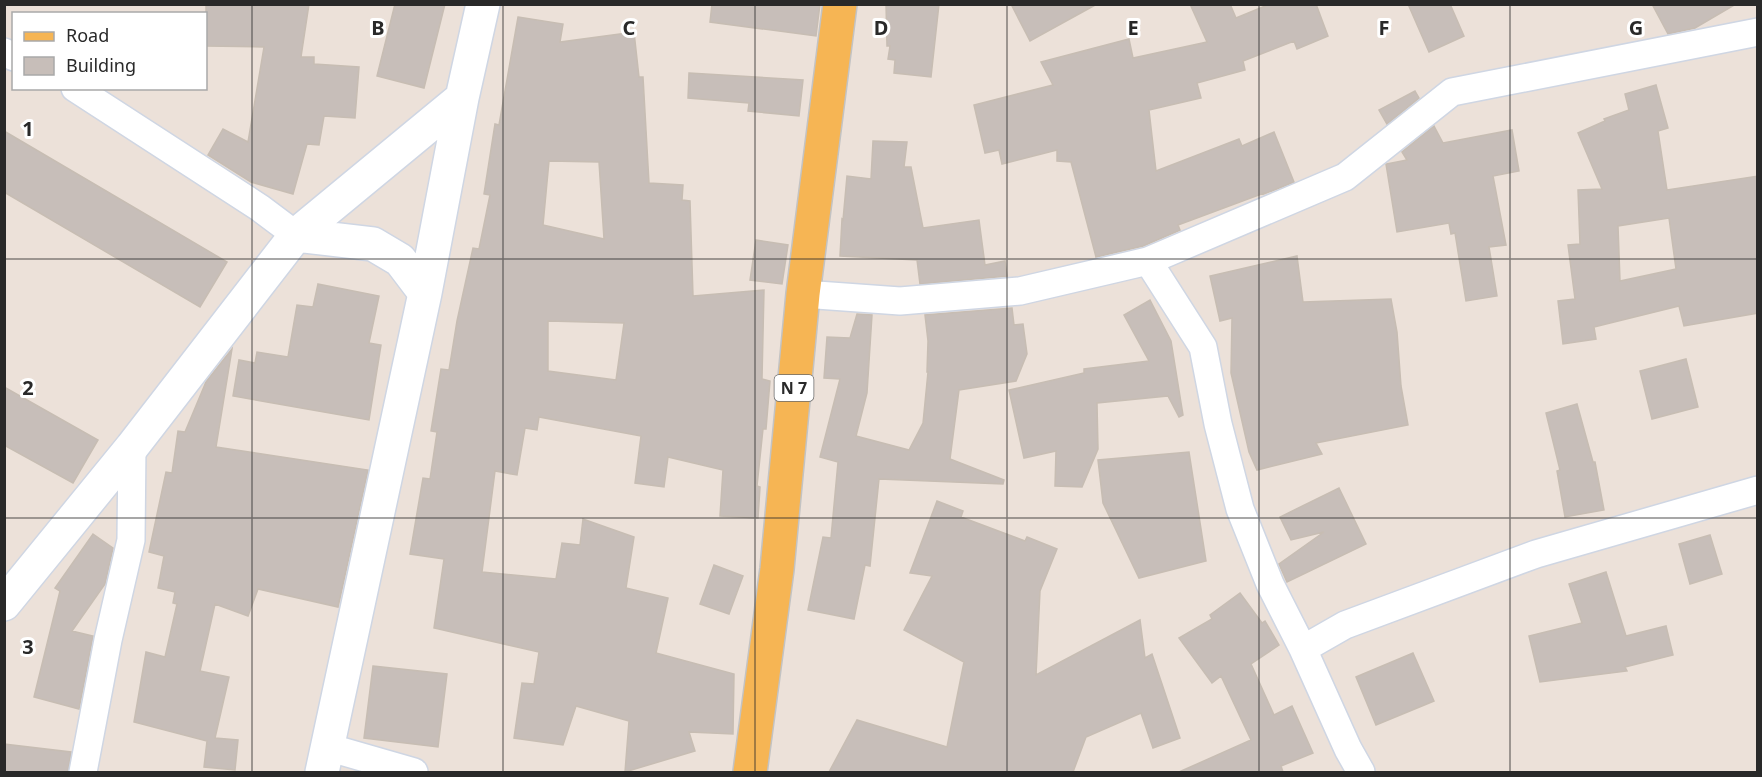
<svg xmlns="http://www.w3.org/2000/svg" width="1762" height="777" font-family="'Noto Sans',sans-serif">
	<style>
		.building { fill: #c7beb9; stroke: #c7bdb3; stroke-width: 1.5; fill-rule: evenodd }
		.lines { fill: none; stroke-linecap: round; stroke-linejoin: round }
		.street-casing { stroke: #cfd6e3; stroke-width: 30 }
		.secondary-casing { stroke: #cfd6e3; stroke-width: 36 }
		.primary-casing { stroke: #c3c3c3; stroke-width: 36 }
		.street { stroke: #fff; stroke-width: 27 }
		.secondary { stroke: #fff; stroke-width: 33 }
		.primary { stroke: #f6b554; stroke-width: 33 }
		.grid { fill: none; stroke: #292929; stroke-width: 1.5; stroke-opacity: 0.55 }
		.labels { text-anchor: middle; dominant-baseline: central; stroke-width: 6; stroke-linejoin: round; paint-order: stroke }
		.shield { fill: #fff; stroke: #696969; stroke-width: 1.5 }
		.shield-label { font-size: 16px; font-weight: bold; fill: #292929 }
		.grid-label { font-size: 20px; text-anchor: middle; font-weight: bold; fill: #292929; stroke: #fff; stroke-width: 6; stroke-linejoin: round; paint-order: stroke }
	</style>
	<rect width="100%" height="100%" fill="#ece1d9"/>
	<path class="building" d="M206 4H309L301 57H314V64L359 67 355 118 324 116 319 145 307 144 293 194 251 182 208 155 223 129 248 142 264 47 206 46Z
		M395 4H445L424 88 377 76Z
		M712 4H820L816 36 710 22Z
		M886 4H939L931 77 894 73 895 60 888 59 890 46H887Z
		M1011 4H1097L1030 41Z
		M1190 4H1230L1236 18 1270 4H1316L1328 36 1297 49 1294 41 1243 61 1245 70 1197 83 1201 98 1149 110 1156 171 1239 139 1242 146 1274 132 1294 182 1264 194V193L1178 225 1180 230 1143 246 1096 257 1071 162 1057 161V150L1002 164 999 150 985 153 974 105 1053 85 1041 62 1129 39 1133 58 1207 42Z
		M1408 4H1450L1464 36 1429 52Z
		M1652 4H1736L1695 28 1668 34Z
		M518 17 563 24 560 42 634 32 639 77H643L649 183 683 185 682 200 690 201 693 296 764 290 762 379 770 381 766 429H763L757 486 760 487 758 518 720 516 723 470 668 457 664 487 635 483 641 436 539 417 537 430 525 428 517 475 495 471 482 572 556 579 562 543 580 545 583 519 634 537 626 588 668 598 656 653 734 674 733 734 689 732 695 751 625 772 629 721 576 706 563 745 514 738 522 683 534 684 539 652 434 628 444 559 410 554 423 478 430 479 437 432 431 431 441 369 449 370 457 321 473 248 479 249 490 195 484 194 495 124 499 125ZM549 161 599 162 604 239 543 225ZM548 321 624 323 616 380 548 371Z
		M689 73 803 80 799 116 748 111 749 103 688 98Z
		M1656 85 1668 128 1658 131 1667 190 1758 176V313L1684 326 1679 306 1594 327 1596 339 1563 344 1558 301 1575 299 1568 245 1580 244 1578 190 1602 189 1578 133 1605 121 1604 119 1629 110 1625 94ZM1669 218 1676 269 1620 281 1618 226Z
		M1415 91 1419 98 1387 124 1379 110Z
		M1434 126 1443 143 1512 130 1519 171 1493 176 1506 245 1489 247 1497 296 1466 301 1455 233 1451 234 1449 223 1397 232 1386 164 1407 160 1402 152Z
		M4 131 227 262 200 307 4 192Z
		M873 141 907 142 904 167H911L923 228 979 220 985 265 1005 261 1007 276 920 284 917 260 840 256 842 219 843 220 847 176 871 179Z
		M756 240 788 245 782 284 750 280Z
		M1297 256 1303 302 1391 299 1397 332 1401 386 1408 425 1316 443 1322 454 1257 470 1249 452 1231 373 1232 318 1220 321 1210 276Z
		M318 284 379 296 369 343 381 345 369 420 233 396 239 360 255 363 257 352 288 357 297 305 313 307Z
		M1150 300 1171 341 1183 415 1179 417 1168 396 1097 403 1098 449 1082 487 1055 486 1056 451 1024 458 1009 390 1084 373V369L1149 361 1124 315Z
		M1012 308 1014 325 1023 324 1027 354 1016 381 959 390 950 459 1004 480 1003 484 879 479 870 566 865 565 854 619 808 610 823 537 831 538 838 462 820 457 840 379 824 378 827 337 850 338 857 314 872 315 867 393 856 436 909 450 923 423 928 372H927L928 341 925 315Z
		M232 349 216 447 368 470 338 607 258 589 248 616 215 604 200 671 229 677 215 738 238 740 235 770 204 767 207 741 134 722 146 652 165 657 177 604 173 603 175 592 158 588 164 556 149 552 166 472 172 473 178 431 185 432 206 382Z
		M1686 359 1698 407 1652 419 1640 371Z
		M4 387 98 440 73 483 4 445Z
		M1577 404 1593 462H1595L1604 510 1565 517 1557 471 1560 470 1546 413Z
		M1189 452 1206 561 1139 578 1103 503 1098 460Z
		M1339 488 1366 544 1287 582 1279 564 1324 532 1291 540 1280 517Z
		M937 501 963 511 961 517 1025 541 1027 537 1057 549 1040 591 1036 675 1140 620 1145 658 1152 654 1180 738 1153 748 1141 713 1086 737 1073 772H829L857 720 947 747 964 662 904 630 932 576 910 573Z
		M93 534 113 548 105 584 72 631 93 636 79 709 34 697 60 591 55 588Z
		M1710 535 1722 574 1690 584 1679 544Z
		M714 565 743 576 729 614 700 604Z
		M1606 572 1626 636 1666 626 1673 655 1625 667 1627 671 1540 682 1529 636 1582 623 1569 584Z
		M1240 593 1262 623 1265 621 1279 645 1251 664 1274 715 1292 706 1313 753 1281 766 1283 772H1179L1251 740 1221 676 1212 683 1179 638 1212 619 1210 615Z
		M1413 653 1434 701 1376 725 1356 677Z
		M373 666 447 674 438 747 364 738Z
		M4 744 71 752 68 772H4Z"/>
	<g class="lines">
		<g class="street-casing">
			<path id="street" d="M4 52 14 57
				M75 88 260 208 296 235
				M1148 261 1203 347 1218 424 1240 509 1270 584 1303 649 1348 749 1361 772
				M803 294 900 301 1020 291 1148 261 1345 177 1452 92 1758 32
				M1303 649 1345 625 1536 554 1758 490
				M327 747 414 772
				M83 772 108 640 131 540 132 447"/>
		</g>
		<g class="secondary-casing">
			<path id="secondary" d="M296 235 373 244 400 260 425 293
				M4 604 132 447 296 235 462 98
				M322 772 425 293 462 98 483 4"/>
		</g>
		<g class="primary-casing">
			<path id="primary" d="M750 772 777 569 803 294 840 4"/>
		</g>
		<use href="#street" class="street"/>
		<use href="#secondary" class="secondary"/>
		<use href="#primary" class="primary"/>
	</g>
	<path class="grid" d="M252 4V772M503 4V772M755 4V772M1007 4V772M1259 4V772M1510 4V772M4 259H1758M4 518H1758"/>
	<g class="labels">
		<rect class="shield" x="774.5" y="375" width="39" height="26" rx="4.5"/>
		<g class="shield-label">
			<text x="794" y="388">N 7</text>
		</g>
	</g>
	<g class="grid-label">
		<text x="378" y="35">B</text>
		<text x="629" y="35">C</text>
		<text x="881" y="35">D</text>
		<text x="1133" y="35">E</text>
		<text x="1384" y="35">F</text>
		<text x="1636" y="35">G</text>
		<text x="28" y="136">1</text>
		<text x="28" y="395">2</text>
		<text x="28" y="654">3</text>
	</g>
	<rect width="1762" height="777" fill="none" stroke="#292929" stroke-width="12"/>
	<rect x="12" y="12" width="195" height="78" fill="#ffffff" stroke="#a9a9a9" stroke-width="1.5"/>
	<rect x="24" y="32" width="30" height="9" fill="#f6b554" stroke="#a9a9a9" stroke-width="1.5"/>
	<text x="66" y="42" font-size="18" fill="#292929">Road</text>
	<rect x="24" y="57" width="30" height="18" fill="#c7beb9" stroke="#a9a9a9" stroke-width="1.5"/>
	<text x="66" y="72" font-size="18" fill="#292929">Building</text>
</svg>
